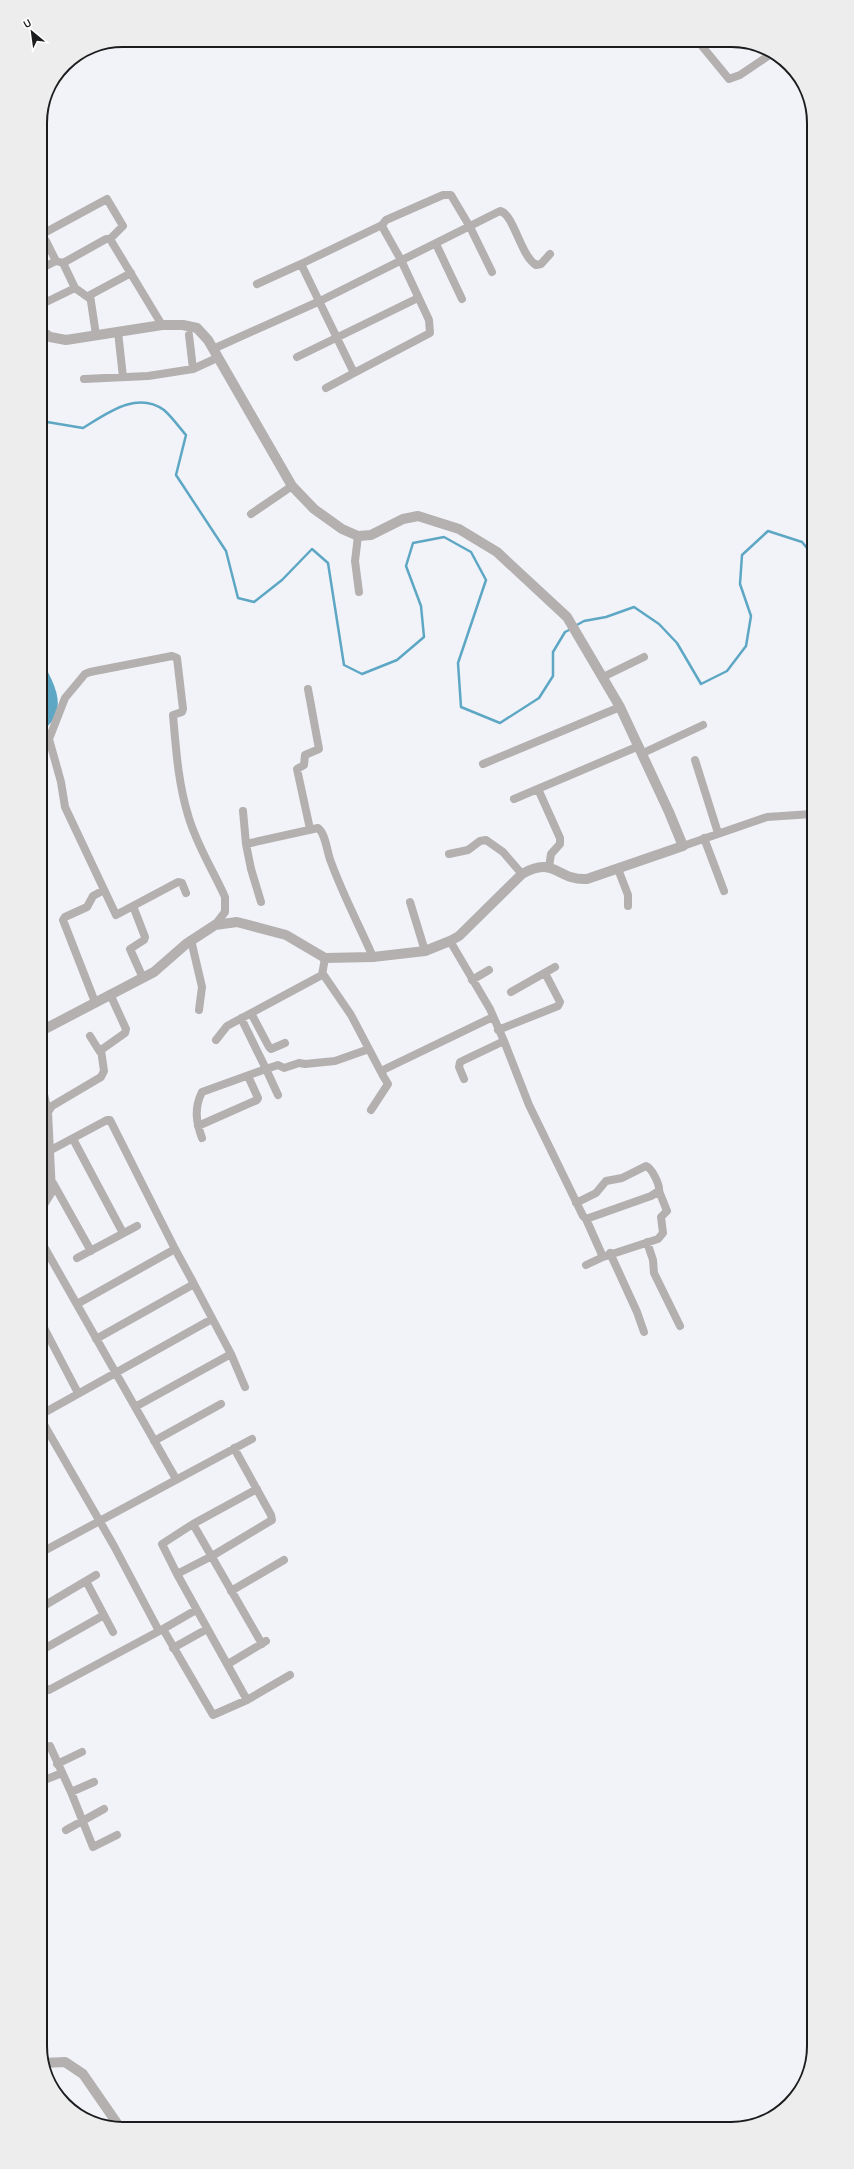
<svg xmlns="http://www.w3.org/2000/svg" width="854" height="2169" font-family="Karla,sans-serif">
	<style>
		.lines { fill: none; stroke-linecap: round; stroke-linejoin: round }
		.stream { stroke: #5da7c4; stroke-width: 2.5 }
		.river { stroke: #5da7c4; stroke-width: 15 }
		.minor { stroke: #b3b0af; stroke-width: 8 }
		.tertiary { stroke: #b3b0af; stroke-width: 10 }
		.rim { fill: none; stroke: #1b1c1d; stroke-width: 2 }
	</style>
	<rect width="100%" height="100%" fill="#f1f3f9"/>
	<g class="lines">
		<path class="stream" d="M41 421 83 428C106 414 137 390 164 410 172 417 179 427 186 435L176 475 226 551 238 598 254 602 282 580 312 549 328 563 344 665 362 674 397 660 424 637 421 606 406 566 413 543 444 537 471 552 486 580 458 663 461 707 500 723 539 698 553 676V652L565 632 571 629
			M575 626 584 621 606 617 634 607 659 624 677 643 701 684 727 671 746 646 751 616 740 584 742 555 768 531 802 542 812 554"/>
		<path class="river" d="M41 675C49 690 57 709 41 722"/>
		<path class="minor" d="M697 40 729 79 740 75 771 54
			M382 225 301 264 354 373 430 333 429 320 401 260 383 228 382 225 386 220 443 195H451L470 227 492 272
			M46 232 107 199 123 226 110 239
			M46 241 56 261
			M436 244 462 299
			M63 263 106 239H110L162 325
			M40 269 56 261 63 263 75 288 89 298
			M257 284 301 264
			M40 305 75 288
			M118 332 123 377
			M96 335 90 295 131 273
			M189 335 193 369
			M213 349 320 301 500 211C514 214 520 255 536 265L541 264 550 254
			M297 357 418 298
			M84 379 148 376 193 369 217 358
			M326 388 354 373
			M251 514 292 486
			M358 536 355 561 359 592
			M603 677 644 657
			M308 689 319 749 305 755 304 765 297 769 310 829
			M643 753 703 725
			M695 760 718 833
			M483 764 620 707
			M538 789 560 838V844L551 854 549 867
			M514 799 639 746
			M243 811 246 844
			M704 838 724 891
			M683 846 767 817 812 814
			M449 854 468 850 480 841 486 840 503 852 522 874
			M618 869 628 895V906
			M186 893 182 883 178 882 116 915 65 807 61 782 49 739 65 698 85 674 90 672 172 656 177 658 183 709 182 712 173 715C176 749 178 782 188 815 196 844 213 870 225 897V912L215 925
			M261 902 251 869 246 844 318 828C326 834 327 853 331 862 343 895 359 925 373 957
			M410 902 425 951
			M133 906 145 937 144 940 130 949 143 978
			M191 940 202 987 199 1010
			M450 941 490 1009 504 1041 529 1105 583 1216 586 1219 651 1196 659 1191C660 1185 652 1168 646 1166L622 1178 606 1181 596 1193 576 1203
			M323 974 351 1015 381 1072
			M472 980 489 970
			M511 992 555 967
			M95 1002 63 920 65 917 87 907 93 896 104 890
			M251 1013 269 1047 271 1049 285 1043
			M498 1030 558 1006 560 1002 545 973
			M90 1036 100 1052
			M216 1040 227 1026 322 975 325 958
			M464 1079 459 1067 460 1062 504 1041
			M42 1085 48 1112
			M278 1095 266 1069 278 1065 284 1068 299 1063 305 1064 335 1061 369 1049
			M371 1110 388 1084 382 1074 383 1070 493 1017
			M198 1126 257 1100 258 1098 248 1076
			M202 1138C196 1122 194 1108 202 1092L266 1069 241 1018
			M73 1139 123 1233
			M49 1151 107 1120H110L175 1249
			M53 1183 91 1251
			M42 1208 52 1192 48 1112 52 1106 101 1077 104 1071 101 1050 125 1033 126 1029 110 994
			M586 1219 603 1257 658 1239 663 1233 661 1217 667 1211 659 1191
			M647 1242 653 1260 654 1273 680 1326
			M42 1243 176 1479
			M610 1253 637 1312 644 1332
			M77 1258 137 1226
			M586 1265 603 1257
			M194 1284 231 1354 245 1387
			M77 1304 175 1249 194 1284 96 1339
			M42 1324 78 1393
			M135 1407 231 1354
			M42 1414 212 1319
			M42 1421 114 1546 159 1631
			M154 1441 221 1404
			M234 1448 271 1515 272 1520 212 1556 177 1574 247 1700
			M193 1524 257 1489
			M42 1552 252 1439
			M177 1574 162 1544 193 1524 262 1644
			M86 1581 113 1632
			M231 1591 284 1560
			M42 1607 96 1575
			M163 1629 196 1610
			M173 1648 207 1629
			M42 1650 104 1615
			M228 1664 266 1641
			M42 1686 49 1690 163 1629 213 1715 247 1700 290 1675
			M42 1749 50 1746 71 1792 93 1847 117 1835
			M57 1764 82 1752
			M42 1781 62 1773
			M71 1792 94 1782
			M66 1830 104 1809"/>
		<path class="tertiary" d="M40 330 50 337 66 340 162 325H183L197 328 208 340 292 486 314 509 342 529 358 536 371 535 403 519 418 516 459 529 497 552 567 617 620 707 669 812 683 846 587 879C557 881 555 855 522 874L459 936 450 941 425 951 373 957 325 958 286 935 237 922 215 925 186 944 154 972 41 1031
			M43 2063 65 2062 83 2074 121 2129"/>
	</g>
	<path d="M0 0H854V2169H0ZM123 47H731A76 76 0 0 1 807 123V2046A76 76 0 0 1 731 2122H123A76 76 0 0 1 47 2046V123A76 76 0 0 1 123 47Z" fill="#ededed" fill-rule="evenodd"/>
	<path class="rim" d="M123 47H731A76 76 0 0 1 807 123V2046A76 76 0 0 1 731 2122H123A76 76 0 0 1 47 2046V123A76 76 0 0 1 123 47Z"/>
	<g transform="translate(32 32) rotate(331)" stroke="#ffffff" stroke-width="3" paint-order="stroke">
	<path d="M0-3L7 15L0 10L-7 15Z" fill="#1b1c1d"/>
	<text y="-6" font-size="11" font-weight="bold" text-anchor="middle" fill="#1b1c1d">U</text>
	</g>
</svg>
